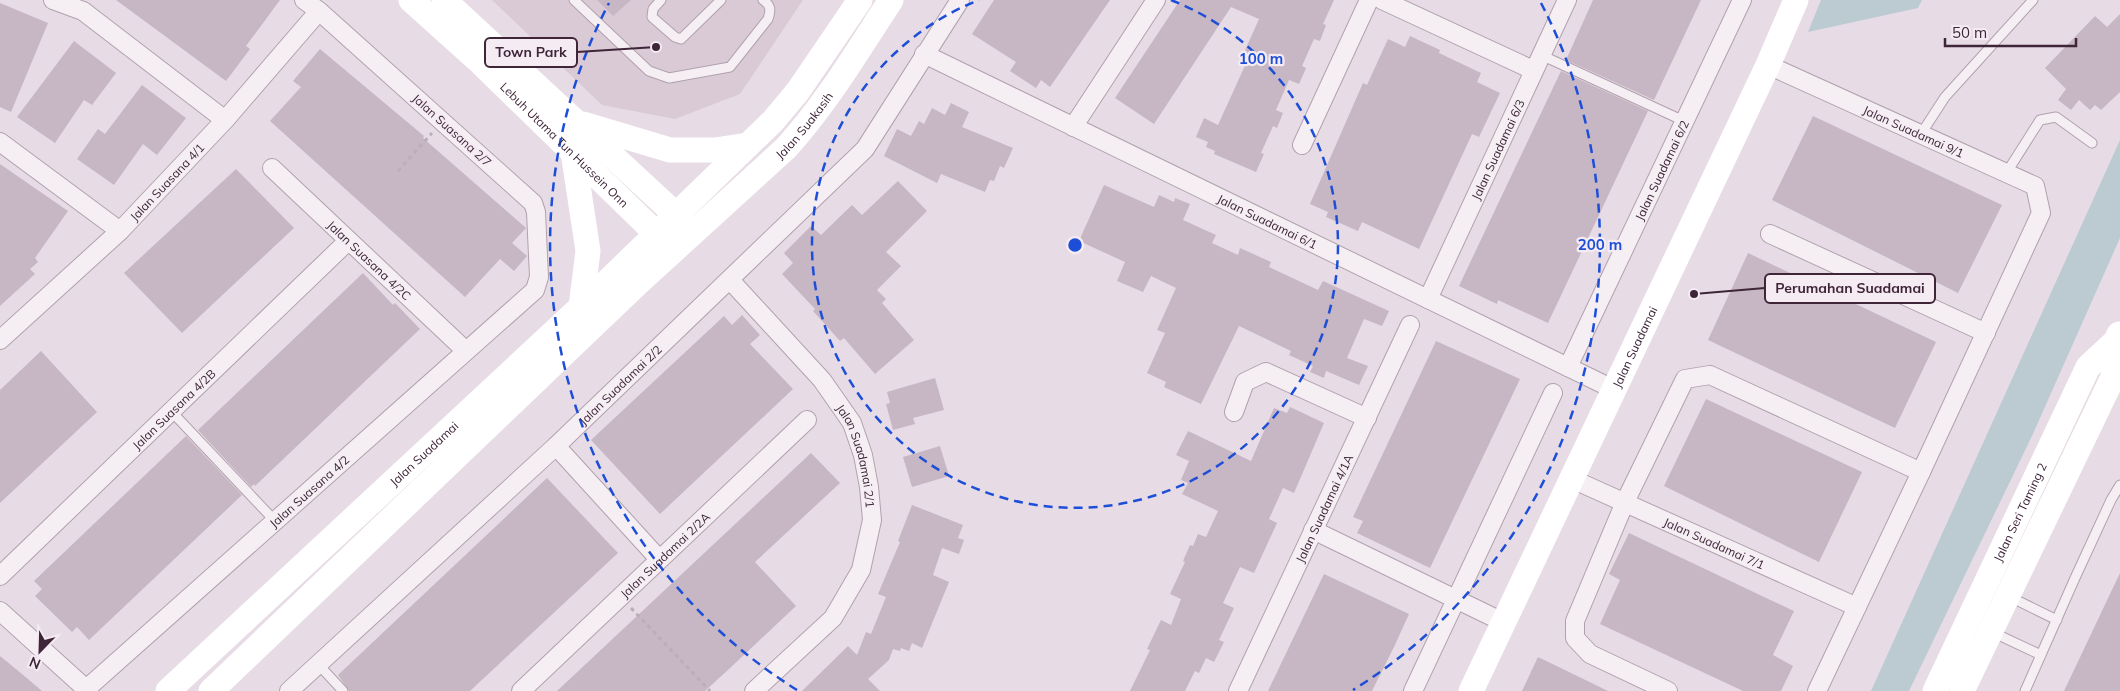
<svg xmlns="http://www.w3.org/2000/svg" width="2120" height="691" font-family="Mulish,sans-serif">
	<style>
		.built { fill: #d9cad5 }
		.green { fill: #bccad1 }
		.building { fill: #c7b6c3 }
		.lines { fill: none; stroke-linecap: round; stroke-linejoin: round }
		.lane-casing { stroke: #b1a1ae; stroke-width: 11 }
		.street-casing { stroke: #b1a1ae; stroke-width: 20 }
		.path { stroke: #baaeb8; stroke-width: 3; stroke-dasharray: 4 4; stroke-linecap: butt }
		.lane { stroke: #f5eff4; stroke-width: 9 }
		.street { stroke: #f5eff4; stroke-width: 18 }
		.secondary { stroke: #fff; stroke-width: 25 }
		.ring { fill: none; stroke: #1d4ed8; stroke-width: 2.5; stroke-dasharray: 9 6 }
		.labels { text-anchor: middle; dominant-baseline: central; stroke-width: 4.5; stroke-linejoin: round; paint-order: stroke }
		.street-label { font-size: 12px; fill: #3e2538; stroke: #f5ebf3 }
		.centre { fill: #1d4ed8; stroke: #f5ebf3; stroke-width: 2.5 }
		.ring-label { font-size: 15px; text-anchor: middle; font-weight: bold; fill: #1d4ed8; stroke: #f5ebf3; stroke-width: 4.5; stroke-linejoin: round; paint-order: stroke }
		.leader { fill: none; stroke: #3e2538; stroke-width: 2 }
		.callout-dot { fill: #3e2538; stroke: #f5ebf3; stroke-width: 2 }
		.callout { fill: #f5ebf3; stroke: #3e2538; stroke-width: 2 }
		.callout-label { font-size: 14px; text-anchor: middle; font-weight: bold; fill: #3e2538 }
	</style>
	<rect width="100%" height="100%" fill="#e7dce5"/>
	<path class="built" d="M492 0H803L740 94 675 119 602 105Z"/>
	<path class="green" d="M1821 0H1922L1918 8 1808 32Z
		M2120 140V238L2032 436 1909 691H1871Z"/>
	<path class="building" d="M116 0H280L246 46 250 49 226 81Z
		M597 0H631L613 16Z
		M994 0H1110L1050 87 1041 80 1036 88 1010 71 1016 62 972 34Z
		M1180 0H1334L1323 24 1326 25 1320 41 1314 39 1302 66 1306 68 1299 84 1289 80 1276 110 1283 113 1277 128 1273 126 1261 153 1264 154 1256 172 1214 154 1215 151 1206 147 1208 142 1196 137 1204 118 1218 125 1248 59 1242 57 1259 19 1231 7 1154 124 1115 98Z
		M1593 0H1701L1654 100 1566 60Z
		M0 3 48 23 11 112 0 107Z
		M2120 14V92L2101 110 2095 105 2090 110 2079 100 2071 110 2058 100 2066 89 2045 68 2095 16 2107 27Z
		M1410 36 1440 50 1439 53 1481 73 1477 82 1500 93 1479 137 1472 134 1419 249 1362 222 1358 231 1326 217 1328 212 1310 204 1363 83 1367 85 1388 39 1405 47Z
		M74 41 116 73 92 105 84 100 55 143 17 117Z
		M320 49 424 136 423 138 526 228 512 243 527 256 514 271 500 259 465 297 270 121 301 87 293 81Z
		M1561 71 1648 111 1548 323 1498 300 1497 304 1459 286Z
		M142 85 186 118 157 155 143 144 114 185 77 159 98 129 105 134Z
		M951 103 969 112 962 127 1013 148 1004 168 1000 166 994 181 990 180 985 192 941 174 937 183 884 156 897 129 911 136 919 121 924 124 932 108 945 115Z
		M1813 116 2002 205 1958 293 1772 200Z
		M0 164 68 211 35 258 38 262 30 269 35 274 0 306Z
		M236 169 294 228 182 333 124 273Z
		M898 181 927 211 886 252 901 266 877 290 886 299 882 303 914 340 875 374 844 338 840 341 813 311 815 309 782 274 793 263 784 253 811 226 821 235 852 205 862 215Z
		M1104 185 1154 207 1159 195 1174 202 1175 198 1190 204 1183 220 1216 235 1212 243 1238 255 1240 248 1271 262 1269 267 1318 290 1323 281 1389 311 1382 326 1364 319 1347 358 1368 366 1359 385 1326 371 1324 378 1310 372 1313 366 1289 355 1291 351 1239 326 1201 404 1164 387 1166 382 1147 373 1165 333 1157 330 1176 288 1151 276 1143 292 1117 281 1125 262 1079 241Z
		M1748 253 1936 342 1895 428 1708 340Z
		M363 273 393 305 395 303 420 329 255 486 254 484 251 487 198 430Z
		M742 315 760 335 750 344 793 389 660 514 591 440 724 316 732 325Z
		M1436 341 1520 379 1430 568 1357 533 1363 521 1353 517Z
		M41 351 97 412 0 503V390Z
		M935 378 944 410 913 418 915 424 893 430 886 404 890 403 887 392Z
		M1706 399 1862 472 1819 562 1664 486Z
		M1290 407 1324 423 1294 493 1283 488 1269 519 1277 523 1254 573 1240 567 1223 603 1234 608 1219 640 1224 642 1214 662 1206 658 1199 673 1195 671 1185 691H1130L1150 650 1147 649 1161 620 1171 625 1181 599 1170 594 1185 562 1183 561 1190 545 1193 546 1198 534 1206 537 1218 511 1182 494 1188 483 1181 480 1189 461 1176 455 1188 431 1251 461 1274 408 1287 413Z
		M186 436 242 495 89 640 77 627 72 632 35 596 42 589 34 581Z
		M940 446 949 476 912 487 903 457Z
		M811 453 840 483 755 562 796 606 729 669 705 691H557Z
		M547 478 618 553 470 691H349L338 675Z
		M912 505 963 525 958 538 964 540 959 554 942 548 933 575 949 582 922 648 912 643 909 651 901 648 900 651 893 649 889 660 868 679 880 691H802L848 646 857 655 866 632 871 634 886 597 878 594 900 542 898 541Z
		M1629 533 1794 611 1773 655 1793 666 1781 691H1743L1600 624 1620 580 1609 574Z
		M2120 573V691H2064Z
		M1324 574 1409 614 1394 647 1372 691H1268Z
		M0 656 22 674 42 691H0Z
		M1538 657 1569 672 1608 691H1522Z"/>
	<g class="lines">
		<g class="lane-casing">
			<path id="lane" d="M574 0 649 71 669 78 730 67 768 19C771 10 771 5 763 0
				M661 0 653 9 652 17 675 37 681 39 721 0
				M1541 55 1684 121
				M1921 134 1945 97 2033 0
				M2007 172 2040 120 2056 117 2092 143
				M171 411 275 521
				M2008 596 2057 620
				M1992 632 2041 655
				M318 664 343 691
				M2025 691 2075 578 2111 500 2120 485"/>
		</g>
		<g class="street-casing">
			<g id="street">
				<path d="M53 0 83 11 225 120"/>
				<path d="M1382 0 1533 70"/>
				<path id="s1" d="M924 54 1613 389"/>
				<path id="s2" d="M1768 65 2035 186 2041 213 1921 472 1817 691"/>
				<path d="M1073 127 1156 0"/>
				<path d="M0 142 120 231"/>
				<path d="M1302 145 1369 0"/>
				<path id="s3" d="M272 168 466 351"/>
				<path d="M1770 234 1986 333"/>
				<path id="s4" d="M730 280 822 380 852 423 863 455 869 487 872 520 861 570 833 618 754 691"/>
				<path id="s5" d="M1428 299 1567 0"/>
				<path id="s6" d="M0 340 120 231 225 120 319 11"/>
				<path id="s7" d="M1568 367 1742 0"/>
				<path d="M1234 412 1245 382 1266 372 1367 418"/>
				<path d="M556 446 659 559"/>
				<path id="s8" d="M1572 479 1857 607"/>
				<path d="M1313 530 1503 622"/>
				<path id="s9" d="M0 576 348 241"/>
				<path d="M0 611 86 689"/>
				<path id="s10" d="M84 691 535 290 539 277 536 212 533 203 319 11 304 0"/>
				<path id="s11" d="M289 691 556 446 865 149 960 0"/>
				<path id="s12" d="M521 691 807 420"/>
				<path id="s13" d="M1238 691 1410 325"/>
				<path d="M1413 691 1553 393"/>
				<path d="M1668 691 1590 654 1575 638V621L1625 502 1685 379 1710 375 1921 472"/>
			</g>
		</g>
		<path class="path" d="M398 171 432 133
			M631 608 710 691"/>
		<use href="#lane" class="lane"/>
		<use href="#street" class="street"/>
		<g class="secondary">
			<path id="s14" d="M411 0 481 63 668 245"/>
			<path d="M444 0 688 226"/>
			<path d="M583 124 670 150H715L748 145"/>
			<path d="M573 152 588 251 581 307"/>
			<path id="s15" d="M168 691 581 307 773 121 798 91 860 0"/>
			<path id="s16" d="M211 691 638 283 786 148C827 103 858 50 891 0"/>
			<path id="s17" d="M1471 691 1768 65 1796 0"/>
			<path id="s18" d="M1935 691 2088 367 2116 341"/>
			<path d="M1962 691 2113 377 2116 341 2119 334"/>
		</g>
	</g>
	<g class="ring">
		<path d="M1171 0A263 263 0 1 1 979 0"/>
		<path d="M797 690A525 525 0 0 1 609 3M1541 3A525 525 0 0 1 1353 690"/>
	</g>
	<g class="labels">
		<g class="street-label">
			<text stroke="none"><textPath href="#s16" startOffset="820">Jalan Suakasih</textPath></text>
			<text transform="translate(452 130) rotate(42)">Jalan Suasana 2/7</text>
			<text stroke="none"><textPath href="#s2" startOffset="160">Jalan Suadamai 9/1</textPath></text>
			<text stroke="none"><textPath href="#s14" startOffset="211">Lebuh Utama Tun Hussein Onn</textPath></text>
			<text stroke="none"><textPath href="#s5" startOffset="165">Jalan Suadamai 6/3</textPath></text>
			<text stroke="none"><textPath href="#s7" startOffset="218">Jalan Suadamai 6/2</textPath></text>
			<text stroke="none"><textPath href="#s6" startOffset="230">Jalan Suasana 4/1</textPath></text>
			<text stroke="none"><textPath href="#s1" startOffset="382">Jalan Suadamai 6/1</textPath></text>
			<text stroke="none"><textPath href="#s3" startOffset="134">Jalan Suasana 4/2C</textPath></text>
			<text stroke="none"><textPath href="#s17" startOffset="381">Jalan Suadamai</textPath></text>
			<text stroke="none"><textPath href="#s11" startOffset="451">Jalan Suadamai 2/2</textPath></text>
			<text stroke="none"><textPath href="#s9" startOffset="241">Jalan Suasana 4/2B</textPath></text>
			<text stroke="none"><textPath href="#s15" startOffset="349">Jalan Suadamai</textPath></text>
			<text stroke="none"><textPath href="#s4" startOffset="221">Jalan Suadamai 2/1</textPath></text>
			<text stroke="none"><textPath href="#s10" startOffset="301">Jalan Suasana 4/2</textPath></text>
			<text stroke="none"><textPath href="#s13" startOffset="202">Jalan Suadamai 4/1A</textPath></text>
			<text stroke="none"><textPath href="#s18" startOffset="198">Jalan Seri Taming 2</textPath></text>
			<text stroke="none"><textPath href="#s8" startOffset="156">Jalan Suadamai 7/1</textPath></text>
			<text stroke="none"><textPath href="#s12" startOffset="198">Jalan Suadamai 2/2A</textPath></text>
		</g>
	</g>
	<circle cx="1075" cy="245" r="8" class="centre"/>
	<g class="ring-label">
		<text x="1261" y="64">100 m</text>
		<text x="1600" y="250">200 m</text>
	</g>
	<path class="leader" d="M656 47L577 52M1694 294L1765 288"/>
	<g class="callout-dot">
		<circle cx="656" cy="47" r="5"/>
		<circle cx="1694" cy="294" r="5"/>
	</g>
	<g class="callout">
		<rect x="485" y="38" width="92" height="29" rx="5"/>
		<rect x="1765" y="274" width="170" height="29" rx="5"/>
	</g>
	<g class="callout-label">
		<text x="531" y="57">Town Park</text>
		<text x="1850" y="293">Perumahan Suadamai</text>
	</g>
	<g transform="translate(40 651) rotate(203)" stroke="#f5ebf3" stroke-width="4" paint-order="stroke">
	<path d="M0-4L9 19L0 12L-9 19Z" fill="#3e2538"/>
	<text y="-8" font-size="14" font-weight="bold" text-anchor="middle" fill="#3e2538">N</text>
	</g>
	<path d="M1945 38v8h131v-8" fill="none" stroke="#3e2538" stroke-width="2.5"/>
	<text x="1952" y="38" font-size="15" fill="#3e2538" stroke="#f5ebf3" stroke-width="4" paint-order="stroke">50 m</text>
</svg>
